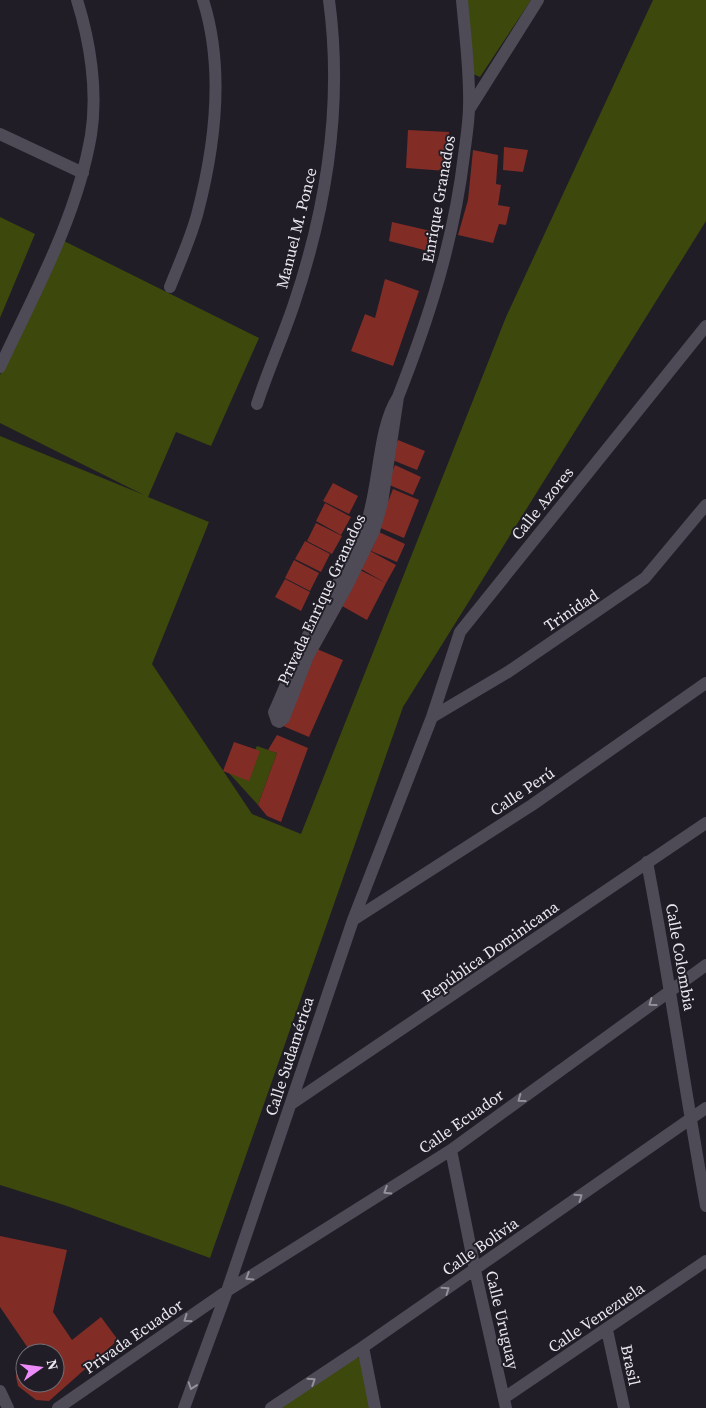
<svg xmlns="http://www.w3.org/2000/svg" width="706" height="1408" font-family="'Source Serif 4',serif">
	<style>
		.green { fill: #3c480c }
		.building { fill: #822c26 }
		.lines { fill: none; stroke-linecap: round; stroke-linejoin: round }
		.minor { stroke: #4e4a56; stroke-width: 12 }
		.oneway { stroke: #94919b }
		.labels { text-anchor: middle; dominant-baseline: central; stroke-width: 4; stroke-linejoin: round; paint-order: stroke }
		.street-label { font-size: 16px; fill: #eae8ef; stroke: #201d27 }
	</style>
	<rect width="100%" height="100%" fill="#201d27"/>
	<path class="green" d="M466 0H531L480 77 473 74Z
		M653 0H706V221L403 707 210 1258 64 1205 0 1185V436L144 495 0 423V375L62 240 259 338 211 446 176 432 148 497 209 522 152 664 252 814 301 834 506 317Z
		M0 217 35 234 0 318Z
		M257 746 277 753 258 805 228 772 255 750Z
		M358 1357 363 1364 371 1408H280Z"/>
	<path class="building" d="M408 130 449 132 446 171 406 168Z
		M504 147 528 150 523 172 503 170Z
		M473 150 498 155 496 184 501 185 498 205 510 207 506 225 499 224 493 243 458 235 468 200Z
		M392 222 435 232 432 252 389 241Z
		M385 279 419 291 393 366 351 351 365 314 375 318Z
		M398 440 425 451 417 470 390 459Z
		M395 465 421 477 413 495 387 484Z
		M333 483 358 496 349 514 323 501Z
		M393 489 419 500 404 538 378 527Z
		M325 503 351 517 341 535 316 521Z
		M316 523 342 536 332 554 307 541Z
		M379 532 405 544 397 562 371 551Z
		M305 541 330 554 321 572 295 559Z
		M370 551 396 565 386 583 361 569Z
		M294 560 319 573 310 591 285 578Z
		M360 570 386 583 367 620 342 606Z
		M285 579 310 592 301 611 275 597Z
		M317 649 343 660 309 737 283 726Z
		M277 735 308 748 281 822 267 816 258 805 277 753 268 750Z
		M234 742 260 751 249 781 223 771Z
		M0 1236 67 1250 53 1312 72 1340 101 1317 118 1340 49 1401 36 1400 18 1386 16 1377 18 1361 25 1355V1383H55V1353H28L30 1351 0 1307Z"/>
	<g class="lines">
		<path class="minor" d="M470 108 538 0
			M0 134 83 173
			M170 287C179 264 190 240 197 215 215 147 225 69 203 0
			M0 367C35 292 77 217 91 135 98 91 90 41 77 0
			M398 397 382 503 374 531 346 588 308 656 284 718 279 722 277 721 274 712C284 691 291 670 301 649 321 608 349 571 365 528 380 488 377 429 398 397Z
			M398 397C429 318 454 240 464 155 466 139 469 122 469 106 470 71 465 35 462 0
			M257 404C268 370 283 337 294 304 327 206 343 103 329 0
			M432 717 508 672 645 578 706 505
			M647 862C669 976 685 1092 706 1206
			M353 920 532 805 706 683
			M291 1104 706 823
			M451 1150 475 1270 506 1408
			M607 1330 624 1408
			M363 1347 375 1408
			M0 1391 8 1408
			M504 1398 706 1261
			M58 1408 227 1291 451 1150 706 965
			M184 1408 227 1291 353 920 432 717 460 632 706 326
			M271 1408 363 1347 706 1108"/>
	</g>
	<defs><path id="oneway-chevron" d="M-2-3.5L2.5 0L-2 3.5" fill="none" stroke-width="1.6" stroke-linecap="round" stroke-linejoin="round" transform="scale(1.25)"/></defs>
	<g class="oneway">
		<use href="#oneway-chevron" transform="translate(652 1003) rotate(144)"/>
		<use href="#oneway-chevron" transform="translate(521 1099) rotate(144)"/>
		<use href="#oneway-chevron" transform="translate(387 1191) rotate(148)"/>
		<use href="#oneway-chevron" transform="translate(579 1197) rotate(-35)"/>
		<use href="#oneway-chevron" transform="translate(249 1277) rotate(148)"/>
		<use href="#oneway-chevron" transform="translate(446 1290) rotate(-35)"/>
		<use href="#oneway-chevron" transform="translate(187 1319) rotate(145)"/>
		<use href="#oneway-chevron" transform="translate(312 1381) rotate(-33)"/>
		<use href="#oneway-chevron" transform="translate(192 1386) rotate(109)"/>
	</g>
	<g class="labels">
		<g class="street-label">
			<text transform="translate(438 199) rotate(-80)">Enrique Granados</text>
			<text transform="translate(296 228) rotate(-76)">Manuel M. Ponce</text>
			<text transform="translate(542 503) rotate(-51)">Calle Azores</text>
			<text transform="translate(321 599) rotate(-65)">Privada Enrique Granados</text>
			<text transform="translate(571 610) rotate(-34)">Trinidad</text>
			<text transform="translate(522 791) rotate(-34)">Calle Perú</text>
			<text transform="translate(490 951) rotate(-35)">República Dominicana</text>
			<text transform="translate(681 957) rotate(80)">Calle Colombia</text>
			<text transform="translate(289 1056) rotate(-72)">Calle Sudamérica</text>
			<text transform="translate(461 1121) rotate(-35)">Calle Ecuador</text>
			<text transform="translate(480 1246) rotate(-35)">Calle Bolivia</text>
			<text transform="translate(596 1317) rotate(-34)">Calle Venezuela</text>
			<text transform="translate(503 1320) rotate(77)">Calle Uruguay</text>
			<text transform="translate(133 1336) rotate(-35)">Privada Ecuador</text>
			<text transform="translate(631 1365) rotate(78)">Brasil</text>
		</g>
	</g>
	<g transform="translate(40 1368) rotate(76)"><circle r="24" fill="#201d27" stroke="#716e77"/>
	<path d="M0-4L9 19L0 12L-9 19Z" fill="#ed8cf9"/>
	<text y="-8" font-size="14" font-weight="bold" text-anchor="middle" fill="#eae8ef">N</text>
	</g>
</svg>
